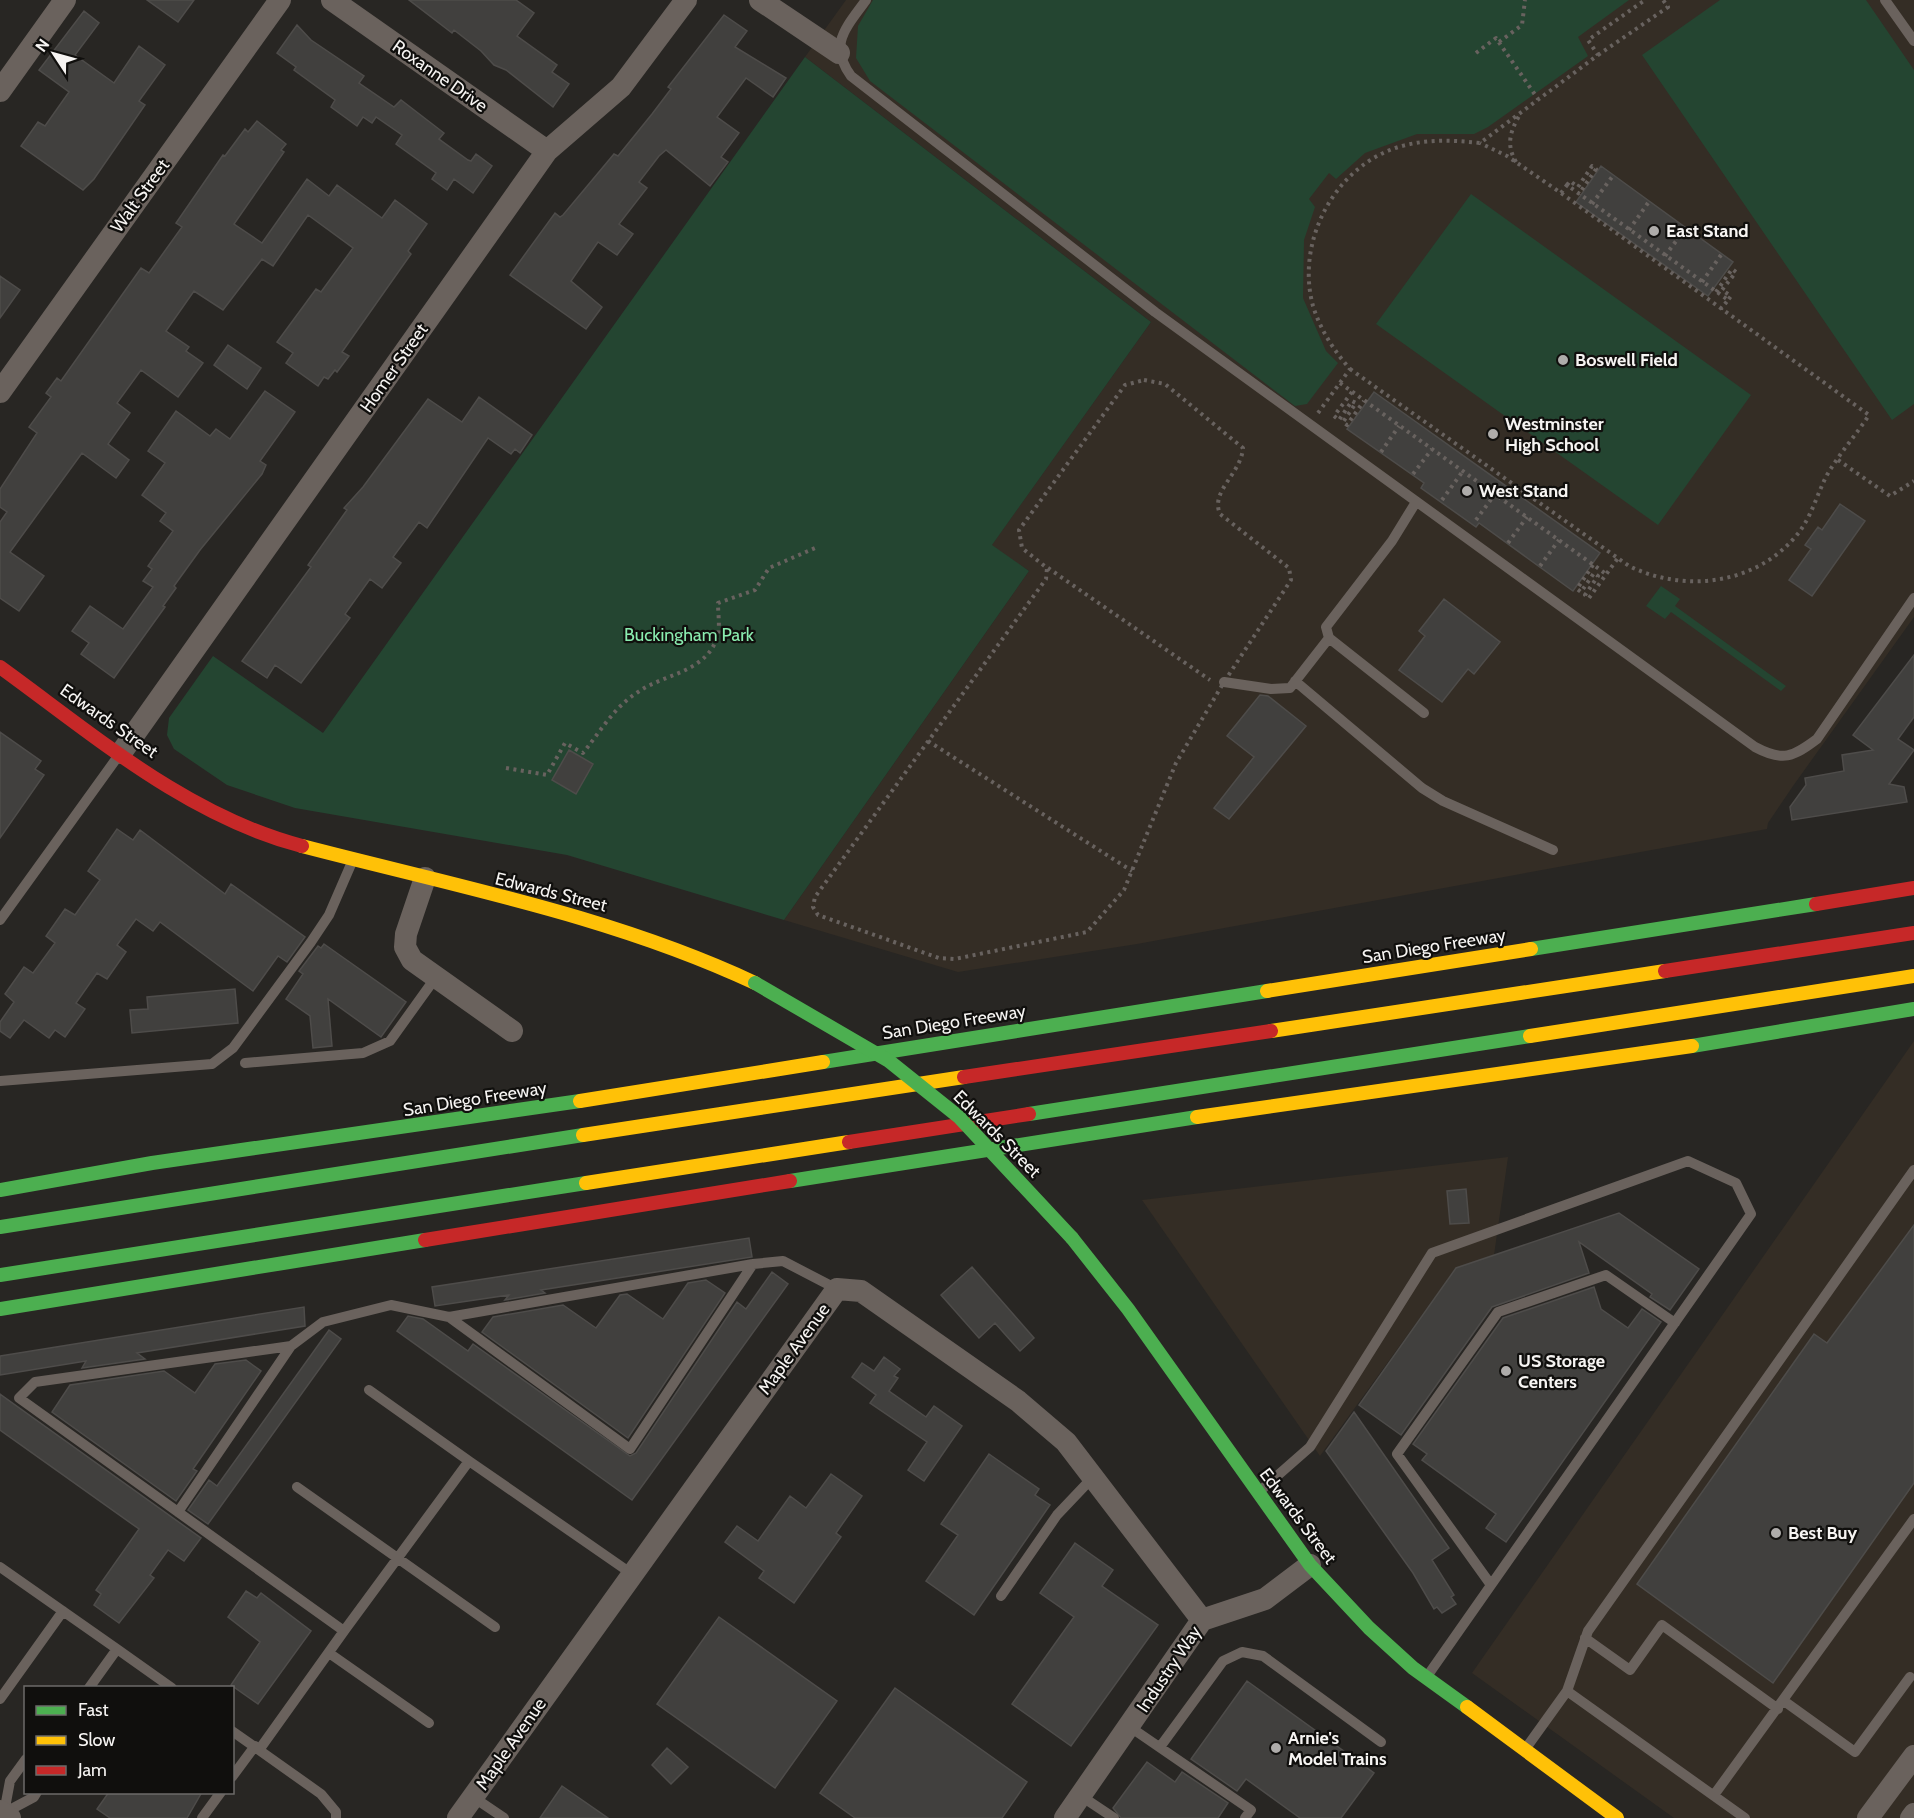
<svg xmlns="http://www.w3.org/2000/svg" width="1914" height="1818" font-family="Cabin,sans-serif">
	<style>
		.built { fill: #342d25 }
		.green { fill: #244531 }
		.building { fill: #41403e; stroke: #4e4c4a; stroke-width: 1.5 }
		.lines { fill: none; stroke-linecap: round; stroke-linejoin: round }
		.path { stroke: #68625f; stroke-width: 4; stroke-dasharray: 3 4.5; stroke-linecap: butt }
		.lane { stroke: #6a625d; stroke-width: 10 }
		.street { stroke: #6a625d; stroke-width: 22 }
		.fast { stroke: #4caf50; stroke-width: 14 }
		.slow { stroke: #ffc107; stroke-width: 14 }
		.jam { stroke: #c62828; stroke-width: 14 }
		.fast-bridge { stroke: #4caf50; stroke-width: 14 }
		.poi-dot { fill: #aeacaa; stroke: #100f0d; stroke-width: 2 }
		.labels { text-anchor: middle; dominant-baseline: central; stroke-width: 4.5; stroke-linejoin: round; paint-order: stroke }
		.street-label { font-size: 18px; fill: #f6f4f2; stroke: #100f0d }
		.poi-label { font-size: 18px; font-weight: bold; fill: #f6f4f2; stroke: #100f0d; text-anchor: start }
		.park-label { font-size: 18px; fill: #8aecaf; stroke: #100f0d }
	</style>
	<rect width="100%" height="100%" fill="#282623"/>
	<path class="built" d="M846 0H1914V617L1793 786 1768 823 1767 829 1137 944 958 972 784 920 1029 571 991 546 1151 322 805 57Z
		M1914 1041V1818H1674L1472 1673Z
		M1508 1157 1494 1255 1456 1268 1320 1456 1142 1200Z"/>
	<path class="green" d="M873 0H1629L1578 37 1588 56 1488 127 1474 134H1417L1365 153 1336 179 1329 173 1309 199 1315 207 1304 240 1303 298 1326 351 1338 363 1307 404 1295 406 870 81 856 58 858 26Z
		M1720 0H1866L1914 70V404L1892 420 1642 55Z
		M805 57 1151 322 992 545 1029 571 784 920 567 855 295 808 227 785 174 749 167 735 169 718 213 656 323 733Z
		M1471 194 1751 395 1658 525 1376 324Z
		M1661 586 1680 599 1675 606 1786 686 1781 691 1671 612 1665 619 1646 606Z"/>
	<path class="building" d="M147 0H194L178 22Z
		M409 0H516L534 13 517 36 557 65 552 72 569 84 553 107 506 70 494 65 481 51 454 30 452 33Z
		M84 11 99 23 75 55 114 83 139 46 165 65 139 101 145 105 94 179 83 190 21 146 38 122 45 126 69 92 39 70Z
		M724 15 747 31 735 47 786 78 773 97 746 78 717 117 739 133 721 157 728 162 710 186 666 150 659 156 639 182 647 188 619 224 633 234 617 255 598 242 571 281 602 307 586 329 510 275 555 213 560 217 563 215 614 154 618 156 652 114 671 89 668 87Z
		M297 25 311 40 364 76 359 83 394 107 401 100 444 133 439 139 468 160 471 161 476 154 492 166 473 193 454 179 447 190 432 179 436 173 396 144 402 135 376 117 372 123 363 117 357 126 331 107 335 100 294 70 296 67 277 53Z
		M257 121 286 144 281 150 284 152 234 224 262 243 307 179 329 196 337 185 382 218 395 200 427 224 408 251 411 254 342 352 349 356 337 372 335 370 328 379 324 377 318 386 286 363 293 353 277 342 316 289 321 292 353 248 308 215 273 266 262 259 223 310 194 291 166 331 189 347 186 351 203 363 178 397 141 370 117 403 130 413 108 444 129 460 116 478 82 453 10 552 44 576 19 611 0 598V522L7 512 0 507V489L37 433 29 427 51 397 46 393 57 378 61 381 141 268 149 273 182 227 176 223 223 155 225 156 245 129 248 132Z
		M1601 166 1733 262 1708 296 1576 202Z
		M0 276 20 290 0 318Z
		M228 345 261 368 247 389 214 365Z
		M265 391 295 412 260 461 266 465 262 474 200 550 174 586 176 588 163 606 165 607 114 678 81 654 89 643 72 631 90 606 123 629 153 587 143 581 152 569 148 566 173 531 160 521 166 513 142 495 165 463 148 451 176 411 210 436 216 429 230 439Z
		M1374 392 1600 553 1573 591 1479 523 1476 527 1421 488 1424 483 1347 429Z
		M479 397 532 435 520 453 515 449 511 454 488 438 427 528 419 522 393 557 401 563 382 588 370 579 345 614 350 618 301 683 275 665 267 678 242 661 311 567 308 565 347 510 344 508 363 487 428 399 462 422Z
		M1840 504 1865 521 1812 596 1789 580 1811 549 1805 545 1818 527 1822 530Z
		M1444 599 1500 642 1474 674 1468 669 1442 702 1399 670 1425 636 1419 631Z
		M1914 655V717L1898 739 1914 750 1889 784 1904 787 1907 802 1792 820 1790 807 1806 785 1805 778 1844 771 1842 755 1873 750 1853 735Z
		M1260 695 1268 696 1306 726 1229 819 1214 808 1254 757 1227 736Z
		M0 732 41 761 35 769 44 775 0 838Z
		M569 750 593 764 576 794 552 780Z
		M117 829 133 840 140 830 225 894 231 884 305 937 287 962 278 956 253 991 160 922 153 931 136 919 117 945 126 952 107 979 97 973 76 1003 85 1009 65 1037 55 1030 49 1038 24 1020 10 1038 0 1031V1022L14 1002 5 994 24 967 33 973 55 943 46 936 65 909 75 915 100 880 88 871Z
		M324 944 406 1002 381 1037 328 999 332 1046 313 1048 310 1016 286 999 303 974 299 971 318 946 321 948Z
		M235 989 238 1023 132 1033 130 1010 148 1009 147 997Z
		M1466 1189 1469 1223 1450 1224 1447 1191Z
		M1619 1213 1699 1269 1670 1310 1650 1297 1652 1294 1579 1242 1589 1273 1492 1307 1401 1435 1359 1405 1456 1268Z
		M1914 1225V1483L1773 1683 1637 1584 1814 1334 1827 1343Z
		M749 1238 752 1257 541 1290 545 1293 505 1300 509 1295 435 1306 432 1287Z
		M972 1267 1034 1338 1020 1351 995 1323 979 1338 941 1295Z
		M772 1272 788 1284 632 1500 397 1331 408 1316 423 1319 468 1351 473 1344 630 1456 636 1453 737 1302 746 1309Z
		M706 1280 725 1293 628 1438 482 1332 493 1317 563 1305 596 1328 620 1295 627 1294 663 1319 688 1283Z
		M1594 1287 1601 1309 1628 1328 1642 1309 1661 1322 1506 1542 1486 1528 1496 1514 1422 1460 1427 1454 1413 1444 1503 1318Z
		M304 1307 305 1326 137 1353 145 1359 82 1368 86 1361 0 1375V1356Z
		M329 1330 341 1339 208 1524 188 1510 209 1480 217 1486Z
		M884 1357 900 1369 894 1376 898 1378 889 1391 926 1417 934 1406 962 1426 924 1481 908 1470 927 1442 870 1403 876 1395 852 1377 862 1363 874 1371Z
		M246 1360 261 1371 193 1469 197 1471 176 1501 52 1412 70 1385 164 1371 195 1393 215 1364Z
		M0 1394 201 1538 184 1561 168 1550 150 1575 154 1578 119 1623 94 1605 101 1594 96 1590 139 1529 0 1430Z
		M1354 1412 1449 1548 1432 1560 1454 1595 1451 1597 1456 1604 1442 1613 1437 1607 1434 1609 1413 1573 1326 1451Z
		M989 1454 1039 1489 1035 1495 1050 1505 974 1615 926 1581 958 1535 941 1524Z
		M831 1474 862 1496 836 1533 841 1537 794 1603 759 1578 764 1571 725 1542 737 1526 758 1541 790 1496 806 1508Z
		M1075 1543 1113 1570 1102 1586 1158 1625 1071 1746 1012 1704 1074 1617 1040 1593Z
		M246 1591 257 1598 261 1593 311 1631 258 1704 231 1685 260 1642 228 1617Z
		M719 1617 837 1701 775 1788 657 1704Z
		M1247 1681 1374 1773 1341 1818H1300L1246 1779 1237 1791 1191 1759Z
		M895 1688 1027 1782 1002 1818H855L820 1793Z
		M667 1748 688 1767 671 1784 652 1765Z
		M1147 1762 1175 1782 1182 1772 1228 1803 1218 1818H1121L1113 1808Z
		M562 1786 608 1818H540Z
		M109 1792H202L187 1818H110L97 1809Z"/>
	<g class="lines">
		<path class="path" d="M1499 42 1522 25 1525 0
			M1476 53 1496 38 1538 99
			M1598 55 1668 7 1663 0
			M1516 162C1506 145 1510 132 1519 116
			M1567 185 1570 181 1578 187 1592 166 1596 169 1579 194
			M1561 193 1567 185 1724 297 1728 300 1721 309
			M1592 204 1612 177
			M1629 230 1648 203
			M1665 256 1685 229
			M1702 282 1721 255
			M1716 292 1732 269 1736 272 1722 290 1731 296 1728 300
			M1350 369 1629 566C1684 593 1755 585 1796 536 1812 517 1816 496 1827 475 1839 454 1856 435 1869 415L1561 193 1507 156 1480 143
			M1144 380 1165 384 1243 448C1241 474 1210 491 1220 514L1289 568 1291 580 1224 682 1176 763 1124 890 1087 932 955 959 939 958 818 915 813 907 815 897 1046 579 1047 568 1022 548 1019 530 1125 385Z
			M1340 383 1606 574
			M1352 392 1334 416 1339 420 1352 401 1356 403 1343 422 1347 425 1364 401
			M1318 413 1350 369C1334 351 1320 329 1313 306 1295 240 1336 164 1402 146 1428 139 1453 140 1480 143L1598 55 1588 40 1645 0
			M1381 452 1399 426
			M1838 460 1890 496 1914 481
			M1413 474 1432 449
			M1442 500 1463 471
			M1476 520 1495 494
			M1508 543 1527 517
			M1593 565 1577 589 1581 592 1594 573 1598 576 1585 595 1589 598 1618 558
			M1540 566 1559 540
			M1048 568 1210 680
			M928 741 1132 871
			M506 768 547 775 565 743 583 753C600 732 614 707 638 692 665 673 707 673 718 635 720 626 718 613 718 603L755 590 769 568 815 548"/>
		<path class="lane" d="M866 0C846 28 828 44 851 76L1155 312 1755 747C1783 762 1793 757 1817 739L1914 598
			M1885 0 1914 41
			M1416 502 1392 541 1326 627 1329 638 1424 713
			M1295 681 1422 788 1443 801 1553 850
			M1224 682 1271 689 1290 688 1329 638
			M0 920 119 755
			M245 1063 363 1053 390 1041 436 977
			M0 1081 212 1064 233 1048 311 942 329 915 352 862
			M449 1317 630 1449 753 1264
			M291 1346 323 1322 391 1305 449 1317 753 1264 783 1261 837 1289
			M369 1390 469 1461
			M297 1487 495 1627
			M1261 1490 1310 1447 1432 1253 1688 1161 1736 1183 1751 1214 1428 1675
			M178 1512 291 1346 35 1382 19 1398 344 1631 259 1750 232 1731
			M0 1567 117 1649
			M1491 1585 1397 1454 1498 1312 1606 1275 1675 1323
			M1001 1596 1057 1515 1094 1476
			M344 1631 469 1461 632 1574
			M1585 1638 1630 1670 1662 1625 1778 1709
			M329 1653 429 1723
			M89 1688 117 1649 172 1688
			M1567 1691 1745 1818
			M0 1699 63 1611
			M1784 1701 1855 1752 1910 1677
			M1130 1727 1251 1810 1245 1818
			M1160 1747 1223 1661 1242 1652 1263 1656 1381 1742
			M1526 1748 1567 1691 1588 1631 1914 1170
			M259 1750 321 1794 336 1812V1818
			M232 1777 255 1746
			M1714 1795 1914 1519
			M1081 1796 1114 1818
			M473 1797 504 1818
			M4 1813 10 1781 26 1759
			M4 1813 34 1797 37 1792
			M202 1818 221 1792"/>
		<path class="street" d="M332 0 547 151
			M760 0 839 53
			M0 91 65 0
			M0 392 280 0
			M121 753 547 151 621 87 686 0
			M425 878 406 934 405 947 412 960 512 1031
			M0 1811 10 1818
			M458 1818 837 1289 861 1291 1018 1401 1066 1442 1202 1620
			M1065 1818 1202 1620 1265 1599 1310 1565
			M1868 1818 1914 1756
			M1911 1818 1914 1814"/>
		<path class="fast" d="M1531 949 1816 904
			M1692 1046 1914 1009
			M823 1062 1267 991
			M1029 1114 1530 1036
			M790 1181 1197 1117
			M0 1190 152 1163 580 1101
			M0 1227 583 1135
			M1072 1238 1128 1309 1310 1565 1369 1628 1413 1668 1467 1707
			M0 1275 586 1183
			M0 1309 425 1240"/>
		<path class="slow" d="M302 846C455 886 612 916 755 983
			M1267 991 1531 949
			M1271 1031 1665 971
			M1530 1036 1914 976
			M580 1101 823 1062
			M1197 1117 1692 1046
			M583 1135 964 1077
			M586 1183 849 1142
			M1467 1707 1617 1818"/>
		<path class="jam" d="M0 667C94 735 187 816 302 846
			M1816 904 1914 888
			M1665 971 1914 933
			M964 1077 1271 1031
			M849 1142 1029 1114
			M425 1240 790 1181"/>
		<path class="fast-bridge" d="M755 983 889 1061 959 1117 1072 1238"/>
	</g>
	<g class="poi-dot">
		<circle cx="1654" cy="231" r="6"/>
		<circle cx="1563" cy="360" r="6"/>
		<circle cx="1493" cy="434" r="6"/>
		<circle cx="1467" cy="491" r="6"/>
		<circle cx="1506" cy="1371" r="6"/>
		<circle cx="1776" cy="1533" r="6"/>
		<circle cx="1276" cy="1748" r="6"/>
	</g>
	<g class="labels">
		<g class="street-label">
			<text transform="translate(440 76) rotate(35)">Roxanne Drive</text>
			<text transform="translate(140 196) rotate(-54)">Walt Street</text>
			<text transform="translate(394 368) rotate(-55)">Homer Street</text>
			<text transform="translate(109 721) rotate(35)">Edwards Street</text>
			<text transform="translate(551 892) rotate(14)">Edwards Street</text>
			<text transform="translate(1434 946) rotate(-9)">San Diego Freeway</text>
			<text transform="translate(954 1022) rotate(-9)">San Diego Freeway</text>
			<text transform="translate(475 1099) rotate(-9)">San Diego Freeway</text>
			<text transform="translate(997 1134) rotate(45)">Edwards Street</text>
			<text transform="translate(794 1349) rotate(-54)">Maple Avenue</text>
			<text transform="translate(1298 1516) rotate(53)">Edwards Street</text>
			<text transform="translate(1169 1669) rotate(-56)">Industry Way</text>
			<text transform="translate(511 1744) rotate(-55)">Maple Avenue</text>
		</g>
		<g class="poi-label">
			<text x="1666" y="231">East Stand</text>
			<text x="1575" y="360">Boswell Field</text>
			<text x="1505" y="424">Westminster<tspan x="1505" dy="21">High School</tspan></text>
			<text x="1479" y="491">West Stand</text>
			<text x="1518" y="1361">US Storage<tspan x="1518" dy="21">Centers</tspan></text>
			<text x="1788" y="1533">Best Buy</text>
			<text x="1288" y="1738">Arnie's<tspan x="1288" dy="21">Model Trains</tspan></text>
		</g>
		<g class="park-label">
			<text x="689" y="635">Buckingham Park</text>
		</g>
	</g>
	<rect x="24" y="1686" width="210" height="108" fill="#100f0d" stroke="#6c6b69" stroke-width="1.5"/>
	<rect x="36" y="1706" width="30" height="9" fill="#4caf50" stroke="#6c6b69" stroke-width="1.5"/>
	<text x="78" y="1716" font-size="18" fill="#f6f4f2">Fast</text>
	<rect x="36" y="1736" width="30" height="9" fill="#ffc107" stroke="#6c6b69" stroke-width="1.5"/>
	<text x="78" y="1746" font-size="18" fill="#f6f4f2">Slow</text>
	<rect x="36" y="1766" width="30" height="9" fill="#c62828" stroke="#6c6b69" stroke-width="1.5"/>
	<text x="78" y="1776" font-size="18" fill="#f6f4f2">Jam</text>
	<g transform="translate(54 54) rotate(306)" stroke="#100f0d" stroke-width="4.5" paint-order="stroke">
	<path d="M0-4.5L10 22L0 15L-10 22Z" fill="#f6f4f2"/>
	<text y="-9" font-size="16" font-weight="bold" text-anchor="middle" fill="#f6f4f2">N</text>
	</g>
</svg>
